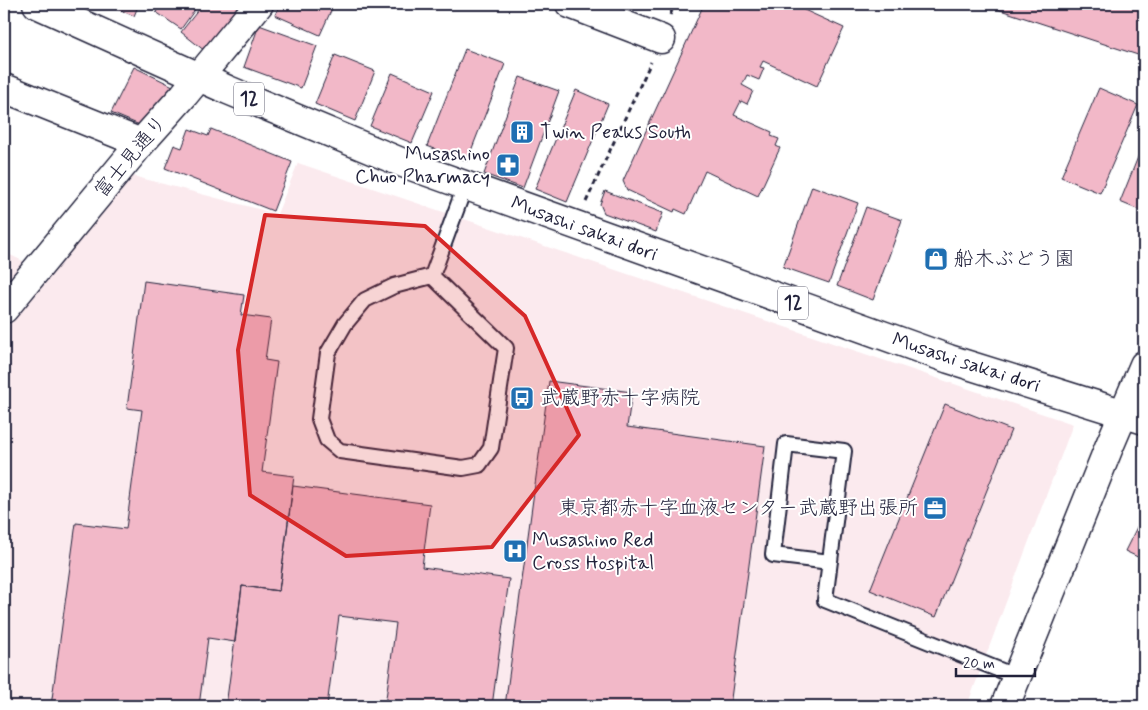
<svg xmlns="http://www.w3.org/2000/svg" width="1148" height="710" font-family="Mynerve,'Klee One',sans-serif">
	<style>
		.built { fill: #fbeaee }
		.building { fill: #f2b8c8; stroke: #22223b }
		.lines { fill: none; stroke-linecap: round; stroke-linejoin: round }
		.lane-casing { stroke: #22223b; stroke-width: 18 }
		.street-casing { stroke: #22223b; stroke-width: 31 }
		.secondary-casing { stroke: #22223b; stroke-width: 31 }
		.primary-casing { stroke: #22223b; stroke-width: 31 }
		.path { stroke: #22223b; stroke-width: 3; stroke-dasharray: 5 4; stroke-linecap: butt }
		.lane { stroke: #fff; stroke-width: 14 }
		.street { stroke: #fff; stroke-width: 28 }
		.secondary { stroke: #fff; stroke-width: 28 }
		.primary { stroke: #fff; stroke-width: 28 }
		.marked { fill: #d62828; fill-opacity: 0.2; stroke: #d62828; stroke-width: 4; stroke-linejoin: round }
		.labels { text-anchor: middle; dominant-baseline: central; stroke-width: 4; stroke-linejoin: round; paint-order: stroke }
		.shield { fill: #fff; stroke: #646476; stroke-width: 1 }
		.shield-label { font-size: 19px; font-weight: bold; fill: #22223b }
		.poi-label { font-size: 20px; fill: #22223b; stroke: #fff; text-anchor: start }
		.street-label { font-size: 20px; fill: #22223b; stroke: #fff }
	</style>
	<rect width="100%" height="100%" fill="#fff"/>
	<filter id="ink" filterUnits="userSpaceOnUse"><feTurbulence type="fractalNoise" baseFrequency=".02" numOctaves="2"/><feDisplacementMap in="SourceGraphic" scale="10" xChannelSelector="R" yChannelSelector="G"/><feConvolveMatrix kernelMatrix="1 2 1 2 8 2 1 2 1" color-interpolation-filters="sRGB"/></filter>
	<g filter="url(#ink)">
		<path class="built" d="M298 163 1073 424 967 706H4V331L133 176 277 214Z
			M4 252 25 262 11 279 4 276Z"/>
		<path class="building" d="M106 4H139L134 16Z
			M162 4H199L181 29 156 12Z
			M203 4H233L238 8 205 51 181 32Z
			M280 4H334L320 35 275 15Z
			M704 4H791L844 28 817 86 763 61 760 67 764 68 759 80 747 75 742 85 753 91 747 104 741 101 734 115 772 132 771 136 779 139 776 146 780 148 758 196 705 171 686 214 675 209 674 212 627 190 623 181Z
			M982 4H1144V57Z
			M259 25 317 46 301 88 244 67Z
			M465 49 505 64 467 161 427 146Z
			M335 55 375 71 355 121 315 104Z
			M134 67 177 88 142 126 111 113Z
			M392 73 434 91 412 143 370 126Z
			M520 77 559 91 523 188 484 174Z
			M1099 88 1138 105 1100 193 1061 177Z
			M576 90 608 104 567 202 535 189Z
			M189 129 208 136 211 129 292 162 273 211 165 168 174 145 182 148Z
			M1144 142V212L1120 202Z
			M812 186 858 203 829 283 783 267Z
			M605 191 663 213 656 232 604 213 600 204Z
			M866 207 902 220 873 300 837 286Z
			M144 281 244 295 241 315 271 319 265 360 277 362 262 472 294 476 279 591 242 586 235 642 208 638 199 706H51L76 523 126 529 142 410 127 408Z
			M549 381 632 392 627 427 765 446 730 706H505Z
			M945 404 1011 430 936 617 870 590Z
			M293 486 430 504 422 567 509 579 492 706H385L396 623 339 616 327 706H226L242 586 279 591Z
			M1144 513V560L1125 551Z"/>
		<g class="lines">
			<g class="lane-casing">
				<path id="lane" d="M432 276 506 348 491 448 479 465 463 468 340 451 327 440 319 419 328 353 345 324 365 300 394 286Z
					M432 276 465 186
					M830 562 773 555 786 444 844 451 825 600 1017 677"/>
			</g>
			<g class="street-casing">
				<path id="street" d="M570 4 661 39
					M4 88 141 143
					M4 309 141 143 184 95 259 4"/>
			</g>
			<g class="secondary-casing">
				<path id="secondary" d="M1005 706 1109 447 1144 365"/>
			</g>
			<g class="primary-casing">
				<path id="primary" d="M37 4 228 90 403 163 949 359 1144 420"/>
			</g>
			<path class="path" d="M670 15 675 4
				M586 202 651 62"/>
			<use href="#lane" class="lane"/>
			<use href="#street" class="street"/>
			<use href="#secondary" class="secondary"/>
			<use href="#primary" class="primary"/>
		</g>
	</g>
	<path class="marked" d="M265 215 425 226 525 316 579 435 492 547 346 556 250 495 238 350Z"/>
	<defs>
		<g id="building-square" transform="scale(1.25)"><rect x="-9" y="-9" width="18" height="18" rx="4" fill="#1f6fb2" stroke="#fff"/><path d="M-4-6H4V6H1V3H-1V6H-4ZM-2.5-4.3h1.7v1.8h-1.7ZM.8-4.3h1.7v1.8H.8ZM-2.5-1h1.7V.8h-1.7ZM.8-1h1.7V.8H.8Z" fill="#fff"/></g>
		<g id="pharmacy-square" transform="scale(1.25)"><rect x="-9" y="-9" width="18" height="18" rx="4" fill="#1f6fb2" stroke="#fff"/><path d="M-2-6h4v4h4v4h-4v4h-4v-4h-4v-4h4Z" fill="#fff"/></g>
		<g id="shop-square" transform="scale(1.25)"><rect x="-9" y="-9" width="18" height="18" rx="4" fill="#1f6fb2" stroke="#fff"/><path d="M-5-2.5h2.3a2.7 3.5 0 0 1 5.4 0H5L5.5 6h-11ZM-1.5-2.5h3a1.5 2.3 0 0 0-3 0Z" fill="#fff"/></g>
		<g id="bus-square" transform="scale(1.25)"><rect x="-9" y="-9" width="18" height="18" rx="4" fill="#1f6fb2" stroke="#fff"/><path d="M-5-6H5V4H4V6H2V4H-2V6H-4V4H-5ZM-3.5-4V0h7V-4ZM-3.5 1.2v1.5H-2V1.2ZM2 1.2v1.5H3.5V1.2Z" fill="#fff"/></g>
		<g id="office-square" transform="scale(1.25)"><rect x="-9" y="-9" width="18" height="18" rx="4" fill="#1f6fb2" stroke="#fff"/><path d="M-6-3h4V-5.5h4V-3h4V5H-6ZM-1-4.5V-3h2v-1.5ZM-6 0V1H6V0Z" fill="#fff"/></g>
		<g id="hospital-square" transform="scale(1.25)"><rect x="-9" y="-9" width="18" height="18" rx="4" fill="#1f6fb2" stroke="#fff"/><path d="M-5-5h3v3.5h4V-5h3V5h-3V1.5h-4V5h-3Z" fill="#fff"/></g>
	</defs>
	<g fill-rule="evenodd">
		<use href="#building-square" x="522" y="132"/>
		<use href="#pharmacy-square" x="508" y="165"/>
		<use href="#shop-square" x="936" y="259"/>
		<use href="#bus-square" x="522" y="398"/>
		<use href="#office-square" x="935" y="508"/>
		<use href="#hospital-square" x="515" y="551"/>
	</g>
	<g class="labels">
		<g class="shield">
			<rect x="234" y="82.5" width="30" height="33" rx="4"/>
			<rect x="778" y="286.5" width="30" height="33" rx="4"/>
		</g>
		<g class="shield-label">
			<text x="249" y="99">12</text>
			<text x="793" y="303">12</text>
		</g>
		<g class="poi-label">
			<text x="540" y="132">Twin Peaks South</text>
			<text x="490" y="154" text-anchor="end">Musashino<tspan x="490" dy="23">Chuo Pharmacy</tspan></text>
			<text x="954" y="259">船木ぶどう園</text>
			<text x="540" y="398">武蔵野赤十字病院</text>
			<text x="918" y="508" text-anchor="end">東京都赤十字血液センター武蔵野出張所</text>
			<text x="532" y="540">Musashino Red<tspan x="532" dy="23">Cross Hospital</tspan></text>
		</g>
		<g class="street-label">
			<text transform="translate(131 157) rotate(-50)">富士見通り</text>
			<text transform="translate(584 229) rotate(20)">Musashi sakai dori</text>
			<text transform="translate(966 363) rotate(18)">Musashi sakai dori</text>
		</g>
	</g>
	<rect width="1148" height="710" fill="none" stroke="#fff" stroke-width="20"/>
	<rect x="10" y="10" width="1128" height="690" fill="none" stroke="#22223b" stroke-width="2" filter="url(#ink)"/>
	<path d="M956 668v8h79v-8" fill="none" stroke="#22223b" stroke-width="2.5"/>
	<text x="963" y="668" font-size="15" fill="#22223b" stroke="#ffffff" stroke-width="4" paint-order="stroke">20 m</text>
</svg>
